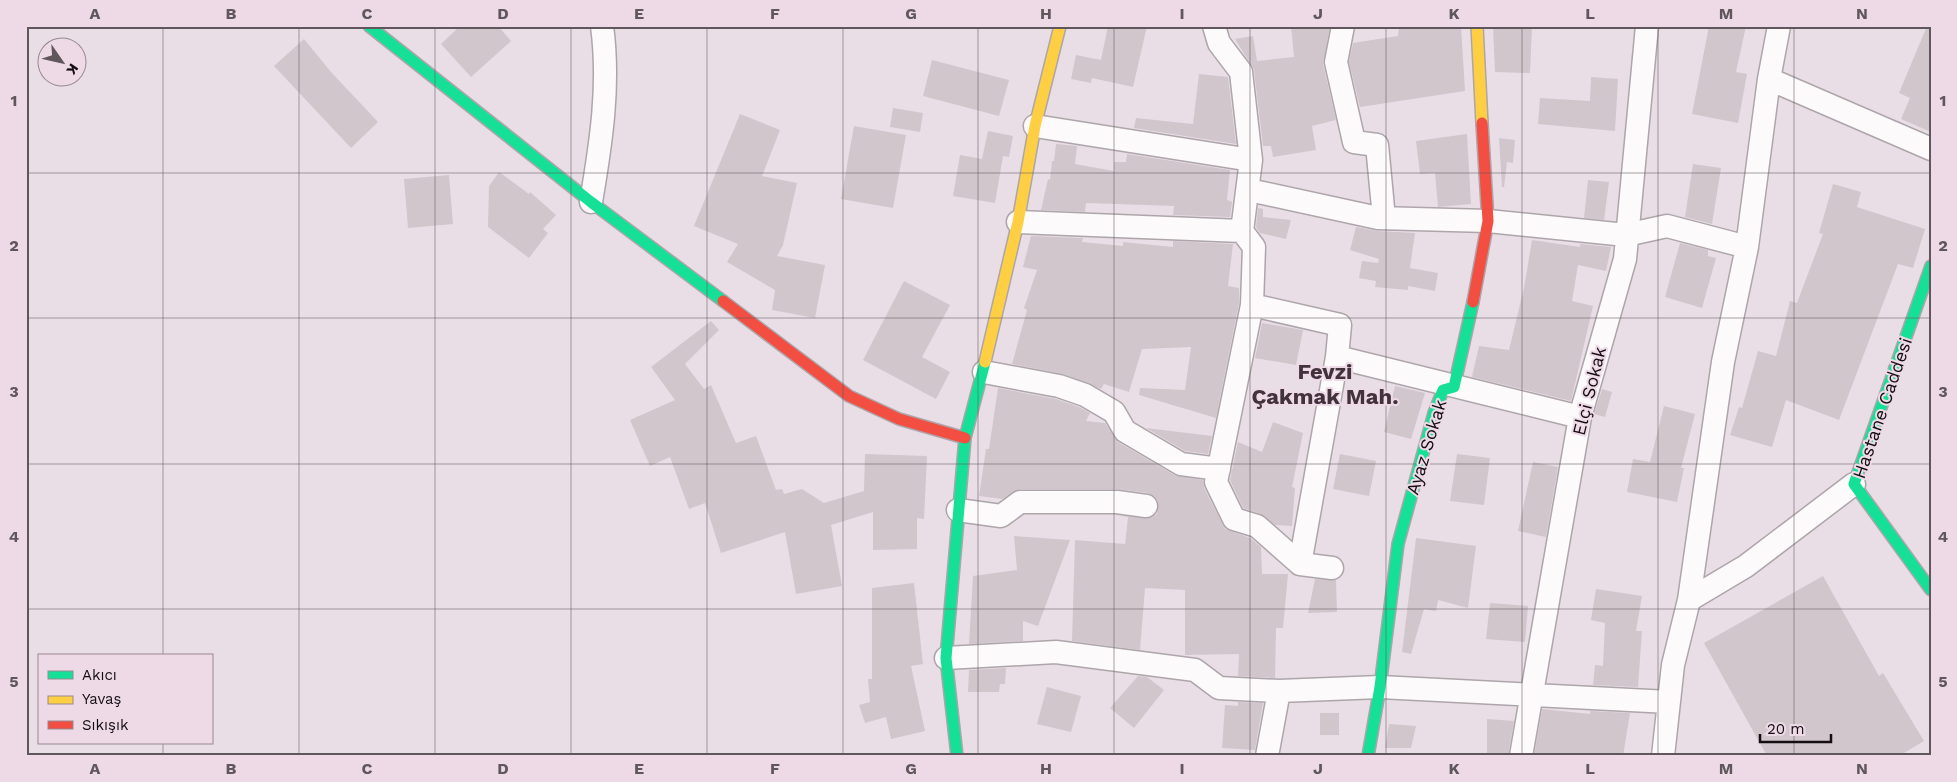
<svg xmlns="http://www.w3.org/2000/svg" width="1957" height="782" font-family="'Work Sans',sans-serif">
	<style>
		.building { fill: #d0c6cc }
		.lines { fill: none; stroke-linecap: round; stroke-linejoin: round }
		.street-casing { stroke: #ada5aa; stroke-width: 25 }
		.fast-casing { stroke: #ada5aa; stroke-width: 14 }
		.slow-casing { stroke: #ada5aa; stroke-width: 14 }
		.jam-casing { stroke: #ada5aa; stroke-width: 14 }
		.street { stroke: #fcfafb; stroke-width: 22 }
		.fast { stroke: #16e098; stroke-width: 11 }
		.slow { stroke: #ffcf43; stroke-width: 11 }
		.jam { stroke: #f24e42; stroke-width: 11 }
		.grid { fill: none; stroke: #5f575c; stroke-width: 1; stroke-opacity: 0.55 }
		.labels { text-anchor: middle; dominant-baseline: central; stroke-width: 4; stroke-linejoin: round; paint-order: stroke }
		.street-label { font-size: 18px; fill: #140e12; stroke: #eedae7 }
		.district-label { font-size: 22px; font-weight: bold; fill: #41323c; stroke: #eedae7 }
		.neatline { fill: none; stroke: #5f575c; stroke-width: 2 }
		.grid-label { font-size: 16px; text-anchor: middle; font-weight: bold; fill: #5f575c }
	</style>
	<rect width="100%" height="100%" fill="#eadee6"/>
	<path class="building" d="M460 26H498L511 41 471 77 441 44Z
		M1108 26H1147L1133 87 1092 78 1091 83 1071 79 1076 55 1101 60Z
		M1291 26H1330L1323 64 1336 120 1312 126 1316 150 1273 157 1271 146H1263L1254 70 1235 39 1253 36 1257 61 1294 57Z
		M1399 26H1461L1465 91 1360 107 1349 62 1353 43 1398 36Z
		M1493 26H1532L1530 73 1495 72Z
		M1709 26H1746L1736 72 1747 74 1738 123 1692 114Z
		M1927 26H1931V132L1901 119 1910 98 1899 93Z
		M304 39 331 72 378 122 351 148 274 66Z
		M932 60 1009 80 999 116 923 96Z
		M1199 74 1228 77 1236 144 1134 128 1136 118 1193 124Z
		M1591 77 1618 79 1615 131 1538 124 1540 98 1590 101Z
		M893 108 923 113 920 132 890 127Z
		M740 114 780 130 762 176 797 183 783 245 777 256 825 265 815 318 772 310 775 290 727 262 738 244 694 226Z
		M854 126 906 135 893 208 841 199Z
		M988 131 1013 136 1009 157 1003 156 995 203 953 196 960 155 982 159Z
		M1467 134 1471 204 1438 207 1435 173 1420 174 1416 141Z
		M1499 138 1515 140 1513 163 1507 162 1504 187H1502Z
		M1056 144 1077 146 1075 164 1114 171V162H1126L1127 154 1230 170 1227 200 1232 202 1230 217 1173 215 1174 206 1086 203 1085 212 1041 210 1048 179 1050 180 1052 161H1054Z
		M1693 164 1721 168 1712 224 1685 217Z
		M499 172 529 194 530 192 556 215 543 229 548 233 529 258 488 227 489 186Z
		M449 175 453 224 408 228 404 179Z
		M1588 180 1609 182 1604 220 1584 218Z
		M1833 184 1861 192 1857 207 1925 229 1913 268 1898 264 1839 420 1786 400 1772 447 1730 435 1739 407 1742 408 1758 351 1776 356 1790 301 1797 303 1823 234 1819 233Z
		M1258 208 1263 209V217L1291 220 1286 239 1260 233 1256 227Z
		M1356 227 1377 231 1415 233 1410 268 1438 273 1435 291 1408 286V290L1375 287 1376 281 1359 278 1362 261 1378 263 1379 259 1350 250Z
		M1031 236 1083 238 1082 242 1123 246V242L1173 247V241L1233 244 1228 286 1239 288V303L1216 418 1139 395 1140 388 1185 390 1191 347 1142 349 1129 392 1104 384 1101 389 1063 374 1012 364 1027 310 1024 308 1037 270 1023 267Z
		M1532 240 1580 247V244L1611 247 1606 271 1578 265 1572 301 1593 306 1571 401 1472 377 1479 346 1509 350 1524 288Z
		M1680 243 1708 250V256L1716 258 1702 308 1665 297Z
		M904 281 950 305 922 357 950 372 936 399 863 360Z
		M711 321 719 330 685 364 704 389 711 385 736 443 756 436 776 490 782 489 784 494 802 489 824 503 864 491 865 454 927 456 924 519 917 518V549L873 550V512L831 525 842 586 796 594 785 532 721 553 705 503 689 509 670 457 650 466 630 420 675 400 651 367Z
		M1262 323 1303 330 1296 365 1255 358Z
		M1395 386 1425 393 1411 439 1384 432Z
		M998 388 1056 399 1079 407 1090 413 1086 421 1105 423 1118 442 1174 475 1203 480 1204 488 1225 529 1250 538 1261 547 1262 574H1288L1283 628H1276L1275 678 1238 676 1239 654 1185 655V590L1145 588 1140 650 1072 641 1075 540 1125 544 1128 517 1113 515 1150 518 1157 514 1158 502 1154 496 1148 493 1117 489H1020L1002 499 979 496 986 449H989Z
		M1602 389 1612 392 1605 417 1594 414Z
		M1664 406 1695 414 1681 468H1684L1677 502 1627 492 1633 459 1650 462Z
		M1273 422 1303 433 1292 487 1295 488 1292 526 1275 525 1261 514 1243 508 1230 480 1238 442 1262 452Z
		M1146 428 1212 436 1208 454 1185 451Z
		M1340 454 1376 461 1369 496 1333 489Z
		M1457 454 1490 458 1484 505 1450 501Z
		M1533 462 1558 467 1546 537 1518 531Z
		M1014 536 1070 540 1038 626 1023 621V641L969 644 973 576 1017 570Z
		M1416 538 1476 546 1468 608 1438 600 1436 611 1424 609 1411 654 1402 652Z
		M1823 576 1879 676 1883 673 1924 741 1899 756H1767L1704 643Z
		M1315 579 1336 580 1337 612 1308 613Z
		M914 583 923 664 911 666 925 731 891 739 886 717 865 723 859 705 870 702 868 679H872V588Z
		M1596 589 1642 596 1636 631H1642L1638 687 1593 685 1595 665 1603 666 1605 623 1591 620Z
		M1490 603 1528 606 1525 642 1486 639Z
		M1006 668 1005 684H1000L999 692H968L969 670Z
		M1138 676 1147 677 1164 690 1134 728 1110 708Z
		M1047 687 1081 696 1071 732 1037 724Z
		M1238 702 1263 703 1255 750 1222 748 1225 705 1238 706Z
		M1542 709 1590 714V711L1630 713 1623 756H1534Z
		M1320 713H1339V735H1320Z
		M1487 719 1514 721 1508 756H1487Z
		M1389 724 1416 726 1411 748H1385Z"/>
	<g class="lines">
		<g class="street-casing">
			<path id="street" d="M1214 26 1219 43 1241 72 1251 160 1242 231 1254 247 1252 305 1216 482 1234 519 1257 526 1300 564 1332 568
				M1343 26 1336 62 1354 142 1377 145 1384 218
				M1769 79 1931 149
				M1035 126 1251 160
				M1249 190 1378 218 1488 221 1626 235 1667 226 1747 247
				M591 202C601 143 610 85 602 26
				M1018 222 1242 231
				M1252 305 1340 325 1337 357 1300 564
				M1337 357 1580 417
				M984 372 1059 386 1085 395 1114 412 1125 431 1181 464 1219 469
				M958 510 1001 516 1020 502H1117L1146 506
				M1689 600 1746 566 1854 484
				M946 658 1056 652 1195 670 1219 688 1279 691 1380 687 1669 702
				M1267 756 1279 691
				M1521 756 1580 417 1625 259 1647 26
				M1663 756 1673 665 1689 600 1723 362 1747 247 1769 79 1779 26"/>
		</g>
		<g class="fast-casing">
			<path id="fast" d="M369 26 591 202 723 301
				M1931 266 1854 484 1931 590
				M957 756 946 658 965 438 985 362
				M1368 756 1380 687 1398 544 1434 413 1443 390 1454 387 1473 302"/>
		</g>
		<g class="slow-casing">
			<path id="slow" d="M1477 26 1482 123
				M985 362 1018 222 1035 126 1060 26"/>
		</g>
		<g class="jam-casing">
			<path id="jam" d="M723 301 849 396 899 419 965 438
				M1473 302 1488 221 1482 123"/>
		</g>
		<use href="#street" class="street"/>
		<use href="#fast" class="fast"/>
		<use href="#slow" class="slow"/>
		<use href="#jam" class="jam"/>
	</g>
	<path class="grid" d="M163 26V656M299 26V756M435 26V756M571 26V756M707 26V756M843 26V756M978 26V756M1114 26V756M1250 26V756M1386 26V756M1522 26V756M1658 26V756M1794 26V756M26 173H1931M26 318H1931M26 464H1931M26 609H1931M163 743V756"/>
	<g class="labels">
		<g class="street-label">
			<text transform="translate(1589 391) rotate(-76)">Elçi Sokak</text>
			<text transform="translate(1882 408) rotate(-71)">Hastane Caddesi</text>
			<text transform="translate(1426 447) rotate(-73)">Ayaz Sokak</text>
		</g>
		<g class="district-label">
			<text x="1325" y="371">Fevzi<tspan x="1325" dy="25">Çakmak Mah.</tspan></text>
		</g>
	</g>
	<rect width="1957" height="782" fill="none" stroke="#eedae7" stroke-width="55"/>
	<rect x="38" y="654" width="175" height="90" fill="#eedae7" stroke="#978892"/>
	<rect x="48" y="671" width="25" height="8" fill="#16e098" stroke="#978892"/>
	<text x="82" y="680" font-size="15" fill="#140e12">Akıcı</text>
	<rect x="48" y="696" width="25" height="8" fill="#ffcf43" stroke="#978892"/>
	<text x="82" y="704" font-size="15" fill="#140e12">Yavaş</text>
	<rect x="48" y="721" width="25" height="8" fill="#f24e42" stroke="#978892"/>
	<text x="82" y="730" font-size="15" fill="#140e12">Sıkışık</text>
	<g transform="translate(62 62) rotate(124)"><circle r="24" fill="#eedae7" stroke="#978892"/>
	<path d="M0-4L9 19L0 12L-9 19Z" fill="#5f575c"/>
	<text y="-8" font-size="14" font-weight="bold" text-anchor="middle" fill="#140e12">K</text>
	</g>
	<path d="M1760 734v8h71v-8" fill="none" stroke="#140e12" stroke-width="2.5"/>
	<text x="1767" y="734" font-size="15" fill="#140e12" stroke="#eedae7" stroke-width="4" paint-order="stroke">20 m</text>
	<rect x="28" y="28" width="1902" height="726" class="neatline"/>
	<g class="grid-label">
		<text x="95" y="19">A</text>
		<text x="231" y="19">B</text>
		<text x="367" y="19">C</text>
		<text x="503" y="19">D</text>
		<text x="639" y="19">E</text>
		<text x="775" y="19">F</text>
		<text x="911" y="19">G</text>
		<text x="1046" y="19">H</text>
		<text x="1182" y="19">I</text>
		<text x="1318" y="19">J</text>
		<text x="1454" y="19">K</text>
		<text x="1590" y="19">L</text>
		<text x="1726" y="19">M</text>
		<text x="1862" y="19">N</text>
		<text x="14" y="106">1</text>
		<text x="1943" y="106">1</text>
		<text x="14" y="251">2</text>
		<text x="1943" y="251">2</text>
		<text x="14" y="397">3</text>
		<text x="1943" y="397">3</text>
		<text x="14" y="542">4</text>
		<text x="1943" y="542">4</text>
		<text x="14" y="687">5</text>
		<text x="1943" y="687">5</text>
		<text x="95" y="774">A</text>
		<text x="231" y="774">B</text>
		<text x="367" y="774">C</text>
		<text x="503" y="774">D</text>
		<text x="639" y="774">E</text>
		<text x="775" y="774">F</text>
		<text x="911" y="774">G</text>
		<text x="1046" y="774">H</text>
		<text x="1182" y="774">I</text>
		<text x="1318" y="774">J</text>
		<text x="1454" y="774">K</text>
		<text x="1590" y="774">L</text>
		<text x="1726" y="774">M</text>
		<text x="1862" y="774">N</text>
	</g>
</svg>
